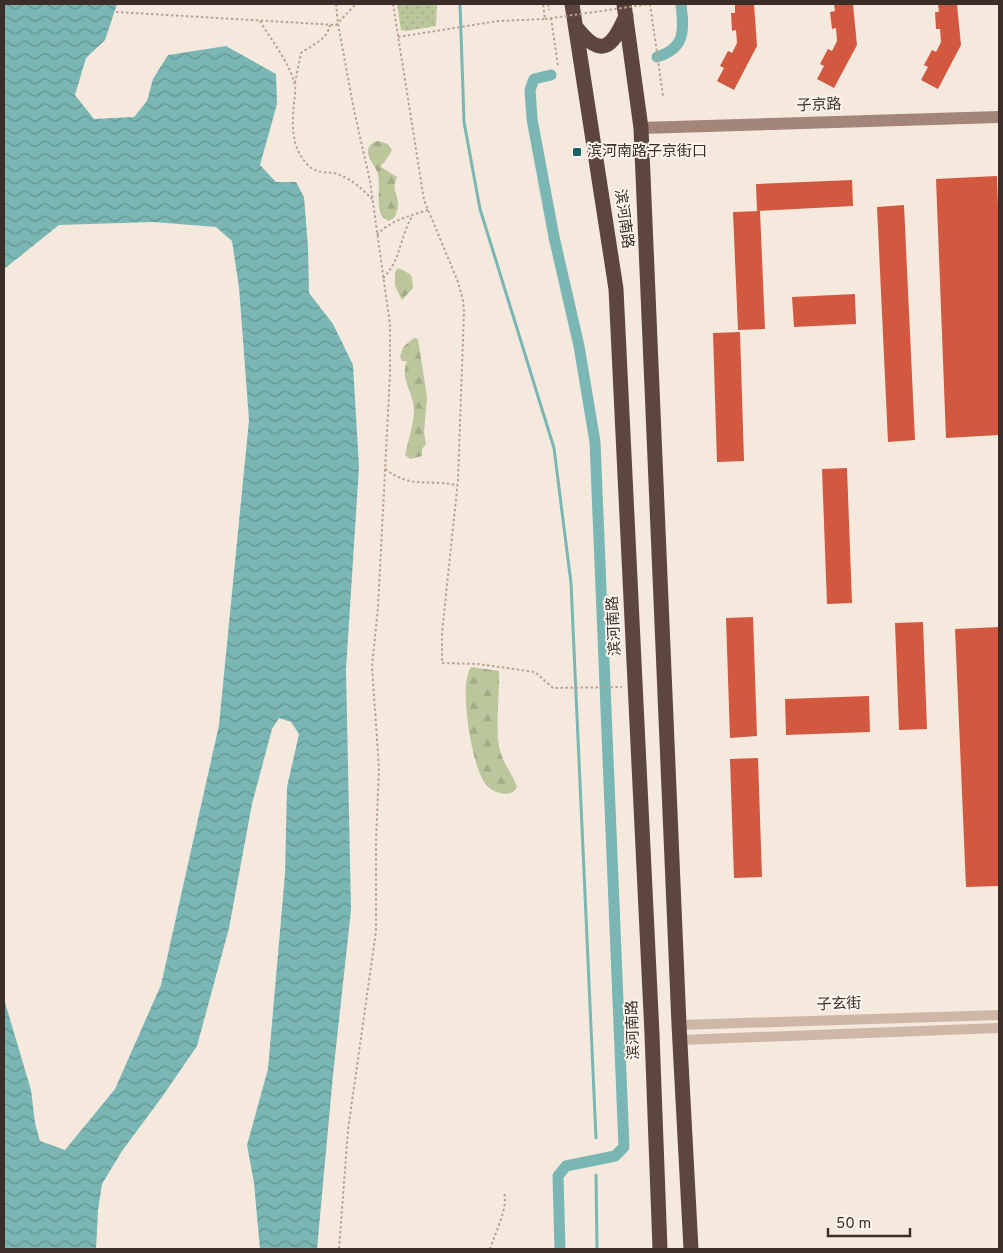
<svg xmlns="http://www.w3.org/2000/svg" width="1003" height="1253" font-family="Overpass,'Noto Sans SC',sans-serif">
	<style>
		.grass { fill: url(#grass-dots) }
		.forest { fill: url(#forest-firs) }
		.water { fill: url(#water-waves) }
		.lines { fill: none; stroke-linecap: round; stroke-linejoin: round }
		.stream { stroke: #7ab6b4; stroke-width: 3 }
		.canal { stroke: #7ab6b4; stroke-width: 11 }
		.building { fill: #d25840 }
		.path { stroke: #bba192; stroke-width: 2; stroke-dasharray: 2.5 2.5; stroke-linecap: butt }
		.street { stroke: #cfb7a8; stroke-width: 10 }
		.secondary { stroke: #a38579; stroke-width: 12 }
		.highway { stroke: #5d463f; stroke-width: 15 }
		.path-bridge { stroke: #bba192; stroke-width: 2; stroke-dasharray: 2.5 2.5; stroke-linecap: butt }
		.poi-dot { fill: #1a6261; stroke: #fcf3ec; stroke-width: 2 }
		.labels { text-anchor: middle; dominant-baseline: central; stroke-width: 4; stroke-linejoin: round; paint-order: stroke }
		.street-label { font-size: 15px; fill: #3b2e29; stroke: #fcf3ec }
		.poi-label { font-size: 15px; fill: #3b2e29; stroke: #fcf3ec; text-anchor: start }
	</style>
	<defs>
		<pattern id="grass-dots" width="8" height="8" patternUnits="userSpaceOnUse" patternTransform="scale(1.25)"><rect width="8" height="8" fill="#bbc69c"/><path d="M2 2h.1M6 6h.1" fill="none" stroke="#a2aa86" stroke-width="1.8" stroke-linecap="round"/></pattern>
		<pattern id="forest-firs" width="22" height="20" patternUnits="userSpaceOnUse" patternTransform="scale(1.25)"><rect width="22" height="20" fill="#bbc69c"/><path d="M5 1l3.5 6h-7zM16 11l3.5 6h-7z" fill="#a2aa86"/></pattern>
		<pattern id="water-waves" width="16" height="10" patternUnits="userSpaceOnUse" patternTransform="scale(1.25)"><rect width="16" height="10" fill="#7ab6b4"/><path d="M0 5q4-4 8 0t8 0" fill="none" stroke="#659492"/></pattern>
	</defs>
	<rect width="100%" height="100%" fill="#f5e9de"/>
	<path class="grass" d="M397 4H437L436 26 406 31 401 30Z"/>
	<path class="forest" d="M378 141 388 144 392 150 384 163 382 164 381 167 397 177C391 190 398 193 398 204 399 207 396 213 395 217L389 221 383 218C375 205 381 189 378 174 376 167 368 159 368 152 368 145 373 142 378 141Z
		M398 268 410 274 412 277 413 288 402 300 395 286V272Z
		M414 338 418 339 427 397 424 432 426 444 422 449V456L410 459 405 455C408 441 413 427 414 412 415 394 399 380 407 361H402L400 357 403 347Z
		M471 667 499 671C500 693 494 734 501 754 505 766 513 775 517 787 514 792 511 794 505 794 498 793 492 791 487 786 472 769 462 700 467 678 468 674 469 670 471 667Z"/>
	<path class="water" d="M4 4H117L105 40 86 58 75 95 94 119 134 117 147 101 153 79 168 55 226 46 276 74 277 104 260 165 276 182H296L304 197 308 247 309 293 333 324 353 365 359 467 346 669 351 910 333 1075 317 1249H260L254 1183 247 1145 268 1069 285 874 287 787 299 734 291 722 279 718 272 729 252 804 229 928 197 1046 162 1097 122 1151 102 1184 98 1210 96 1249H4V999L31 1090 35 1123 40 1141 65 1150 115 1089 161 985 219 725 249 420 239 287 232 241 216 227 153 222 59 225 4 269Z"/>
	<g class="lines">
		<path class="stream" d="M460 4 464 122 480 209 554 448 571 583 596 1138
			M596 1175 597 1249"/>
		<path class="canal" d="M657 57C686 48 684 30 681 4
			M551 75 534 79 530 90 532 119 554 237 579 346 595 442 624 1147 615 1156 566 1166 558 1176 560 1249"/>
	</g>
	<path class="building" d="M735 4H754L757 46 734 90 717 81 724 68 720 66 728 51 732 53 737 43 736 30 732 31 731 13H735Z
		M834 4H853L857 45 834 88 817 79 824 66 820 64 828 49 832 51 837 41 836 28 832 29 830 12 835 11Z
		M938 4H957L961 45 938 89 921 80 928 67 924 65 932 50 936 52 941 42 940 29H936L935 12H939Z
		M997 176 999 237V435L946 438 936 179Z
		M852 180 853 206 757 211 756 184Z
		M904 205 915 440 888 442 877 207Z
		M760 211 765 329 738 330 733 212Z
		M855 294 856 324 794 327 792 297Z
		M740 332 744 461 717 462 713 333Z
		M847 468 852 603 827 604 822 469Z
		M753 617 757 736 730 738 726 618Z
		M923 622 927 729 899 730 895 623Z
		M999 627V886L966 887 955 629Z
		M869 696 870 732 786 735 785 699Z
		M758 758 762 877 734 878 730 759Z"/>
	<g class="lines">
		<path class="path" d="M336 4 338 24 354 110 370 181 390 325V374L378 607 372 667 379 768 376 841V931L348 1130 339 1249
			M393 4 424 200 458 282 463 300 464 311 458 480 442 633V663L478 664 535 672 553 688 622 687
			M548 4 549 10
			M650 4 663 96
			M116 12 336 25 356 4
			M551 18 558 66
			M260 21C271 40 287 59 294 81 296 88 295 96 294 103 292 126 291 147 307 164 319 177 330 169 342 176 354 181 363 190 372 199
			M398 37 498 21 545 19 543 4
			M295 83 301 53C312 45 327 40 330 25
			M377 235C390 220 410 216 428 210
			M383 278C401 261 400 235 413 215
			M385 469C412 489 426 479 456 485
			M490 1249C494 1236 509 1206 504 1193"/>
		<path class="street" d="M679 1025 999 1015
			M681 1040 999 1028"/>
		<path class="secondary" d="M641 128 999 117"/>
		<path class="highway" d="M572 4 616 289 652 1034 660 1249
			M624 4 641 128 679 1025 691 1249
			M576 27C601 59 612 48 626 16"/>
		<path class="path-bridge" d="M545 19 650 4"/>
	</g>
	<rect class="poi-dot" x="572" y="147" width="10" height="10" rx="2.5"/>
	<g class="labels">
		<g class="street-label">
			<text transform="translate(819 106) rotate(-2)">子京路</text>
			<text transform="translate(623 219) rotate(82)">滨河南路</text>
			<text transform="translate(615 626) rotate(-93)">滨河南路</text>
			<text transform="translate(839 1005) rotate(-2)">子玄街</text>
			<text transform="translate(634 1030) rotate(-92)">滨河南路</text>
		</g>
		<g class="poi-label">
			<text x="587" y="152">滨河南路子京街口</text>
		</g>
	</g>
	<rect width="1003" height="1253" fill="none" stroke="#3b2e29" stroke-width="10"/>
	<path d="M828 1228v8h82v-8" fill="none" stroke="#3b2e29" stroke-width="2.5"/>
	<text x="836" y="1228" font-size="15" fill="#3b2e29" stroke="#fcf3ec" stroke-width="4" paint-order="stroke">50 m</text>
</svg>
